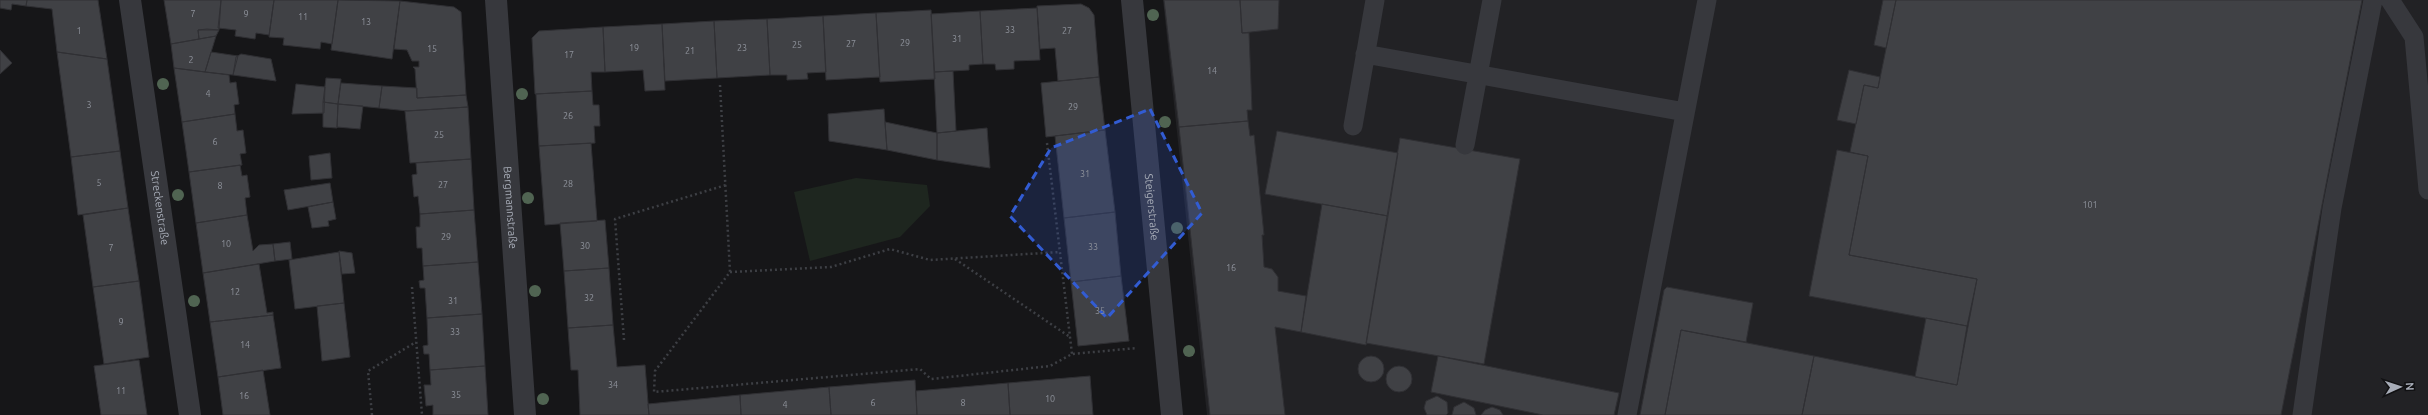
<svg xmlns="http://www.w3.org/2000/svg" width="2428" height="415" font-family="Ubuntu,sans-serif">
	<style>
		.built { fill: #222225 }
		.park { fill: #1e261f }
		.building { fill: #404145; stroke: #303034 }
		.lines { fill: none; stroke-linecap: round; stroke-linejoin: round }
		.path { stroke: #3d3f44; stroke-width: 2.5; stroke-dasharray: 2 3; stroke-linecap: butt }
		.lane { stroke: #37383d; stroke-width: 19 }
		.street { stroke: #37383d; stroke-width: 22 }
		.tree { fill: #506452 }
		.marked { fill: #325cd3; fill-opacity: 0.2; stroke: #325cd3; stroke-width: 3; stroke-dasharray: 8 5; stroke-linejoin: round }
		.labels { text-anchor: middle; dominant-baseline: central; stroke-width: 3; stroke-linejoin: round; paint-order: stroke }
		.number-label { font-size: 9px; fill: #8e929b }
		.street-label { font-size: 11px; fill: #a8adb8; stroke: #111113 }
	</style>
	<rect width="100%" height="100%" fill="#161618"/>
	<path class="built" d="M1163 0H2428V415H1207Z"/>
	<path class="park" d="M856 178 927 185 930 206 900 237 810 261 794 192Z"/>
	<path class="building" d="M0 0H27L26 6 12 4 11 10 0 8Z
		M27 0H98L107 59 57 52 52 9 26 6Z
		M164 0H221L219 30H198L199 39 171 44Z
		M221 0H274L269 35 256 33 255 39 235 36 236 30 218 28Z
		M274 0H338L332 44 321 42 320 49 283 45 284 38 269 37Z
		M338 0 400 1 392 59 331 50Z
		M1164 0H1240L1242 33H1249L1252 110H1247L1248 121 1179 127Z
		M1240 0H1279L1278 29 1242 33Z
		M1883 0H1896L1886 48 1874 45Z
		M1896 0H2362L2281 415H1802L1814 356 1957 385 1977 279 1849 255 1868 156 1850 152 1864 85 1878 88Z
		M400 1 454 7 461 12 466 95 417 98 415 69 413 67H419V61H412L407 50 394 49Z
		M1081 4 1089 8 1094 15 1099 77 1058 81 1055 48 1040 49 1037 6Z
		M1037 8 1040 60 1014 61V69L996 70 995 64H983L980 11Z
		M931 10 935 79 880 82 876 13Z
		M980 11 983 64 969 65V70L934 72 931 14Z
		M876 13 880 77 826 80 823 16Z
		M823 16 826 72 807 73 808 79 787 80V75H770L767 19Z
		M767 19 770 75 717 78 714 21Z
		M714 21 717 78 665 81 662 24Z
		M662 24 665 90 645 91 643 70 605 72 603 27Z
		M603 27 605 72H591L592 91 535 94 532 38 539 31Z
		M207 29 219 30 216 36 199 39 198 30Z
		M216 36 205 72 174 68 171 44Z
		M0 50 12 63 0 74Z
		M57 52 107 59 120 151 71 157Z
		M211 52 238 56 233 75 205 72Z
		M241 54 271 59 276 81 233 75 236 57Z
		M174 68 229 75 230 83 236 82 239 104 234 105 235 114 182 122Z
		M1849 70 1880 77 1878 88 1864 85 1856 124 1837 120Z
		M953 71 956 131 937 133 934 72Z
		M1099 77 1105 130 1046 137 1041 83Z
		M326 78 341 79 338 104 323 102Z
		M341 83 382 86 379 108 338 104Z
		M296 84 325 87 324 113 292 114Z
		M382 86 417 88V98L466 95 468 107 408 111 379 108Z
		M592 91 593 105H599L600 126H594L595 143 539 146 536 94Z
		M323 102 338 104 337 128 323 127Z
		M338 104 363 106 360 129 337 127Z
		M468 107 471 159 410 163 405 111Z
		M884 109 887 150 829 141 828 114Z
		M235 114 237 131 243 130 246 153 240 154 242 165 189 172 182 122Z
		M1248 121 1250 136 1254 135 1264 235H1262L1264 267 1272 269 1278 277V291L1306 296 1301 332 1275 327 1285 415H1210L1179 127Z
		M885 122 937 133V160L887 150Z
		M987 128 990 168 937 160V133Z
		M1105 130 1115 212 1064 218 1055 136Z
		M1277 131 1398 153 1388 216 1265 194Z
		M1400 138 1520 159 1484 364 1366 343Z
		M591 143 597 221 545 225 539 146Z
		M1837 150 1868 156 1849 255 1977 279 1967 326 1809 296Z
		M120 151 128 208 78 215 71 157Z
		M330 153 332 178 311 180 309 156Z
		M471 159 474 210 420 214 418 196 414 197 412 175 417 174 416 163Z
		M240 165 242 176 247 175 250 197 245 198 247 215 196 223 189 172Z
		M330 183 333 202 288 210 284 190Z
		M333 202 336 219 328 221 329 226 312 228 308 207Z
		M1322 204 1388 216 1366 345 1301 332Z
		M128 208 139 281 93 287 83 215Z
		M474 210 478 262 423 266 422 248H417L416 227H420V214Z
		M1115 212 1121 276 1071 282 1064 218Z
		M247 215 253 251 259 245 273 244 275 261 203 273 196 223Z
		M605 220 609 268 564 271 560 223Z
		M290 242 292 259 275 261 273 244Z
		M339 251 352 253 355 273 342 274Z
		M339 252 344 303 295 309 289 260Z
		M478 262 482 314 427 318 425 288H420L419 281 424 280 423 266Z
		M259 264 267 313 273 312V315L210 322 203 273Z
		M609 268 613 325 568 328 564 271Z
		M1121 276 1129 341 1078 346 1071 282Z
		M139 281 149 357 104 364 93 287Z
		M1667 287 1753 303 1746 342 1681 330 1665 415H1640L1664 290Z
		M344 303 350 357 322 361 317 306Z
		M482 314 485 366 430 370 429 354H424L423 346 428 345 427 318Z
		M273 315 281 368 218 377 210 322Z
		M1926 318 1967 326 1957 385 1915 377Z
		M613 325 617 367 645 365 649 415H580L578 370H571L568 328Z
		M1681 330 1814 356 1802 415H1665Z
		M1438 356 1619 393 1614 415H1543L1431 392Z
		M1358 369a13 13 0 1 1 26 0a13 13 0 1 1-26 0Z
		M139 360 147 415H101L94 366Z
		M1386 379a13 13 0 1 1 26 0a13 13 0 1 1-26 0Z
		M485 366 488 415H433V405L426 406 424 385H431L430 370Z
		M263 370 270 415H223L218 377Z
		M1090 376 1093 415H1010L1008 383Z
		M915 380 917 415H831L829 387Z
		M1008 383 1010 415H917L916 391Z
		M829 387 831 415H741L740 395Z
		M740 395 741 415H649L648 404Z
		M1437 396 1447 402 1448 413 1446 415H1427L1424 408 1426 401Z
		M1464 402 1474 408 1476 415H1452L1454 407Z
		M1492 407 1500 410 1503 415H1481L1485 410Z"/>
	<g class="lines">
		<path class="path" d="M720 85 730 272 655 371 654 392 920 369 931 379 1050 366 1072 354 1137 348
			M1047 143 1072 354
			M955 259 1070 337
			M730 272 831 267 890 249 930 260 1060 252
			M412 287 422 415
			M624 340 615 219 726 185
			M372 415 368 371 416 342"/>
		<path class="lane" d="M2390 0 2414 37 2428 190
			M1365 54 1685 112
			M1353 126 1375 0
			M1465 145 1492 0
			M1627 415 1707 0
			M2302 415 2332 208 2373 0"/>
		<g class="street">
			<path id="s1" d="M130 0 190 415"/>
			<path id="s2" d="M496 0 525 415"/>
			<path id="s3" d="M1132 0 1172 415"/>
		</g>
	</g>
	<g class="tree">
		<circle cx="1153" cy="15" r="6"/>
		<circle cx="163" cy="84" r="6"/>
		<circle cx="522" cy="94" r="6"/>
		<circle cx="1165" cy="122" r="6"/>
		<circle cx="178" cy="195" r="6"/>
		<circle cx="528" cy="198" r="6"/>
		<circle cx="1177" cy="228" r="6"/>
		<circle cx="535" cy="291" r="6"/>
		<circle cx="194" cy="301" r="6"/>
		<circle cx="1189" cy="351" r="6"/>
		<circle cx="543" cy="399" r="6"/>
	</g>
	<path class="marked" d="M1150 109 1202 213 1107 318 1010 216 1051 148Z"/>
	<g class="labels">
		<g class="number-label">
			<text x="193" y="14">7</text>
			<text x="246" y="14">9</text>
			<text x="303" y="17">11</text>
			<text x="366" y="22">13</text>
			<text x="1010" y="30">33</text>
			<text x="79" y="31">1</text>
			<text x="1067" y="31">27</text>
			<text x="957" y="39">31</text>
			<text x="905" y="43">29</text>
			<text x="851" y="44">27</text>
			<text x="797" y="45">25</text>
			<text x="634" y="48">19</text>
			<text x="742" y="48">23</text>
			<text x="432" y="49">15</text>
			<text x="690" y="51">21</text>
			<text x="569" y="55">17</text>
			<text x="191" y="60">2</text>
			<text x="1212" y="71">14</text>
			<text x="208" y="94">4</text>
			<text x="89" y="105">3</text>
			<text x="1073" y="107">29</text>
			<text x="568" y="116">26</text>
			<text x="439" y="135">25</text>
			<text x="215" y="142">6</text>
			<text x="1085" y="174">31</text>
			<text x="99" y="183">5</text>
			<text x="568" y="184">28</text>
			<text x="443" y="185">27</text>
			<text x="220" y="186">8</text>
			<text x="2090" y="205">101</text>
			<text x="446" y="237">29</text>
			<text x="226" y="244">10</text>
			<text x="585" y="246">30</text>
			<text x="1093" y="247">33</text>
			<text x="111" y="248">7</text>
			<text x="1231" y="268">16</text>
			<text x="235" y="292">12</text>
			<text x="589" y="298">32</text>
			<text x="453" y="301">31</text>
			<text x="1100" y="311">35</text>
			<text x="121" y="322">9</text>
			<text x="455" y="332">33</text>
			<text x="245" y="345">14</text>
			<text x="613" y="385">34</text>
			<text x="121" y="391">11</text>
			<text x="456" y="395">35</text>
			<text x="244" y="396">16</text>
			<text x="1050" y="399">10</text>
			<text x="873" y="403">6</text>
			<text x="963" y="403">8</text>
			<text x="785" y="405">4</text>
		</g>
		<g class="street-label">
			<text stroke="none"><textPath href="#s1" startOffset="210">Streckenstraße</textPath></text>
			<text stroke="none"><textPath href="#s2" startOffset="208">Bergmannstraße</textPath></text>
			<text stroke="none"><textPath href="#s3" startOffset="208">Steigerstraße</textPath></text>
		</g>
	</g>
	<g transform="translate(2400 387) rotate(87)" stroke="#111113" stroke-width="3" paint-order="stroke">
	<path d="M0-3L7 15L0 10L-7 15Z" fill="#a8adb8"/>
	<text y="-6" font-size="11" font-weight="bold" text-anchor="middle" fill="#a8adb8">N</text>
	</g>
</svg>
